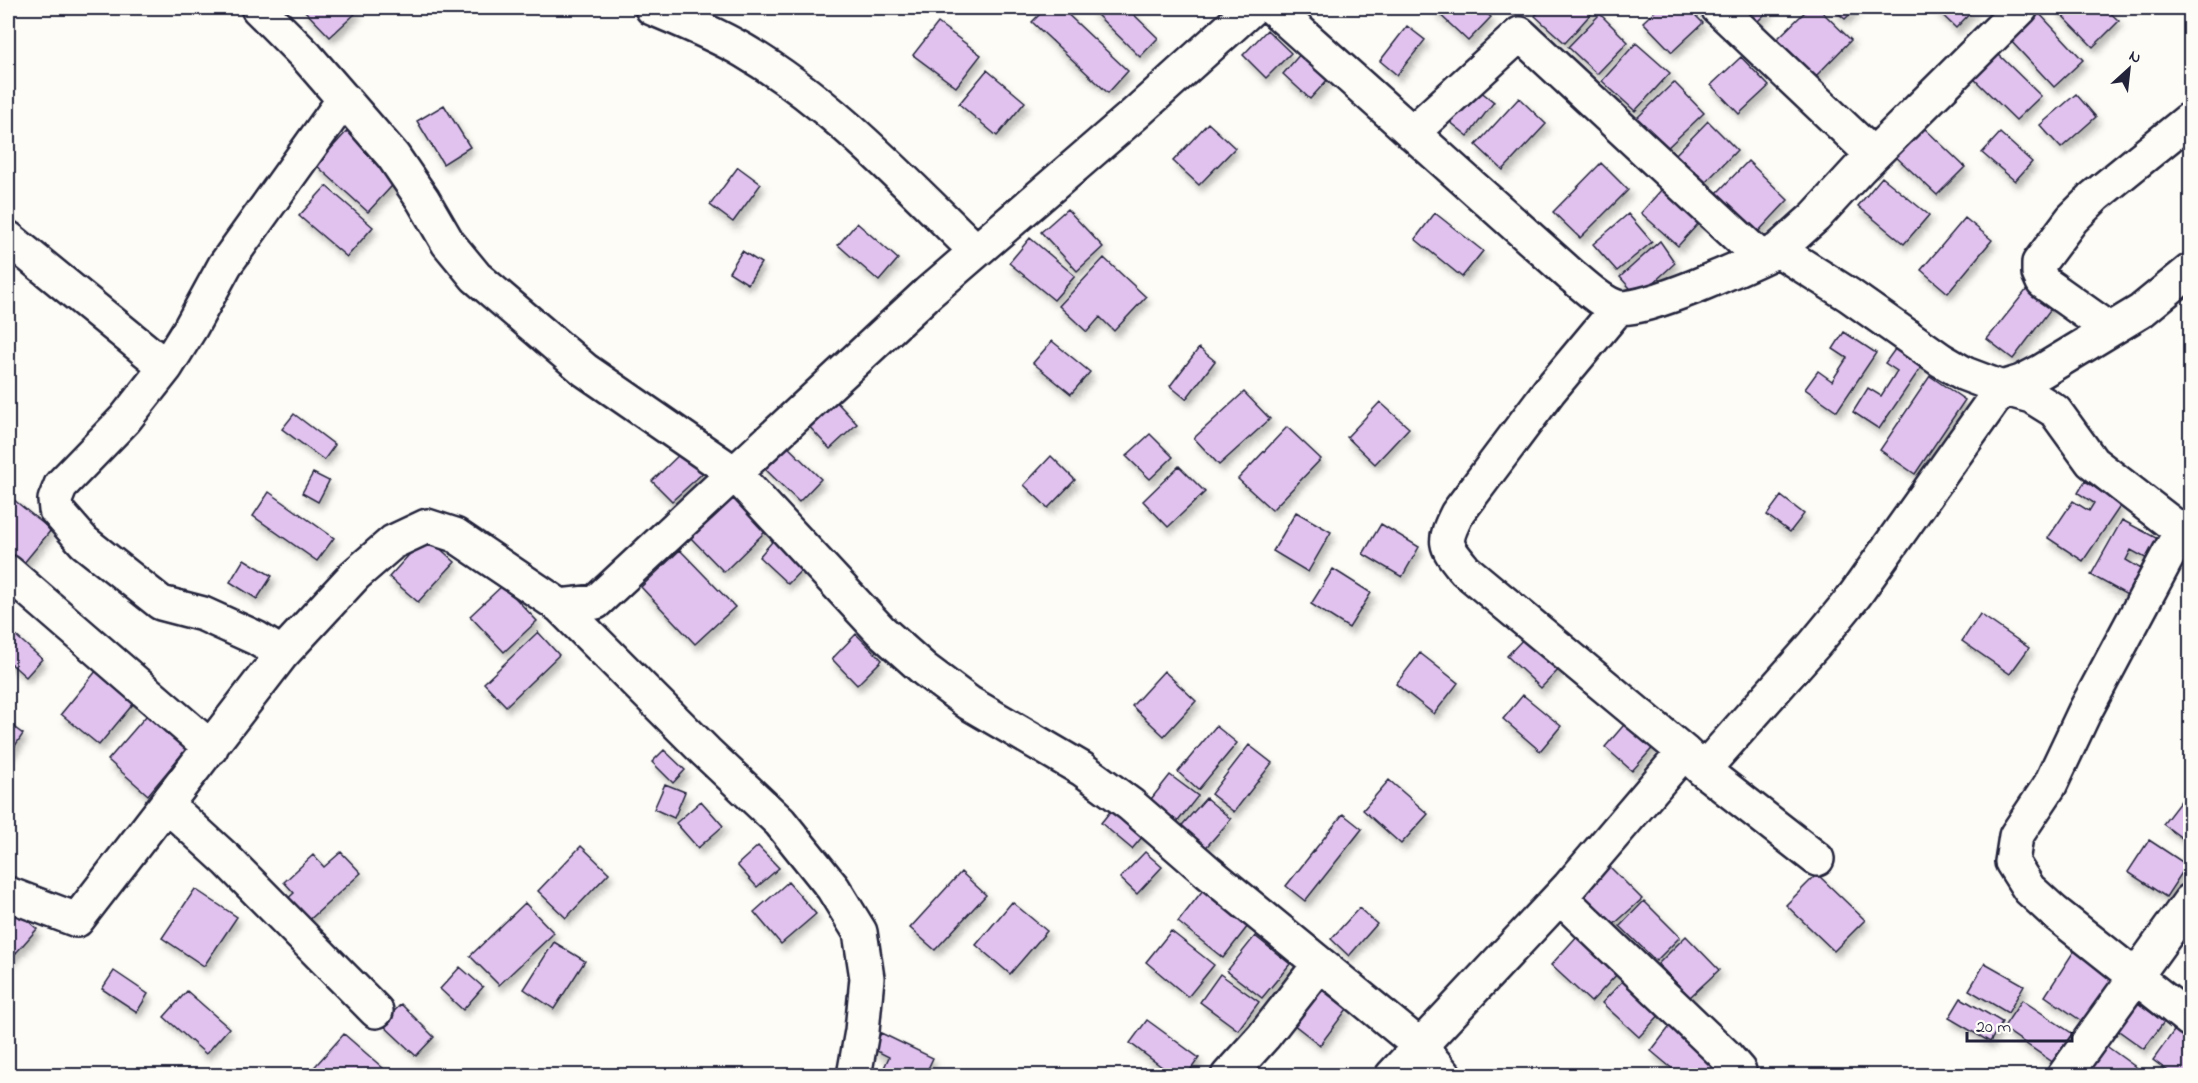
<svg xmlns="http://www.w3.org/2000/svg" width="2198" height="1083" font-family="'Indie Flower',sans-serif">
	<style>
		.building { fill: #e1c2ef; stroke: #22223b; stroke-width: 1.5; filter: url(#shadow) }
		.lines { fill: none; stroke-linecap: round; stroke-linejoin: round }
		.minor-casing { stroke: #22223b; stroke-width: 38 }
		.minor { stroke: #fdfcf7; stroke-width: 33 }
	</style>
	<defs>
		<filter id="shadow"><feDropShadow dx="3.5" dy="6" stdDeviation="3" flood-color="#0004"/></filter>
	</defs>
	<rect width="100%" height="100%" fill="#fdfcf7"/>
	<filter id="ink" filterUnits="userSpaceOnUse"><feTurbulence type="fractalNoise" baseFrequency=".0167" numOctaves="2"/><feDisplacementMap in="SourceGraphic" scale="12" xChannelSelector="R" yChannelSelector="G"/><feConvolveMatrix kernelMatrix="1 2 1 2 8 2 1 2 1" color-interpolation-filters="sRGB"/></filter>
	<g filter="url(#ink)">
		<path class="building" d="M302 8H353L357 12 330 37Z
			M1046 8H1061L1128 71 1108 93 1032 22Z
			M1090 8H1127L1158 38 1140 57Z
			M1433 8H1480L1491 17 1468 41Z
			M1542 8H1596L1565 43 1535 16Z
			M1658 8H1688L1703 23 1672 52 1643 22Z
			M1740 8H1771L1756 23Z
			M1809 8H1818L1851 40 1814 78 1776 40Z
			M1832 8H1856L1845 19Z
			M1935 8H1975L1956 28Z
			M2055 8H2105L2119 21 2093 47Z
			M2038 12 2083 60 2054 87 2009 39Z
			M1600 14 1628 42 1597 74 1568 47Z
			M938 23 981 55 956 87 913 55Z
			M1407 26 1425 40 1397 75 1380 61Z
			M1267 30 1291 53 1266 78 1243 55Z
			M1636 43 1670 73 1635 111 1602 81Z
			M1995 51 2041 96 2016 120 1971 76Z
			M1301 53 1329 78 1310 99 1283 74Z
			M1741 57 1769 86 1739 114 1711 85Z
			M987 70 1025 102 997 136 959 104Z
			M1674 82 1704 113 1666 149 1637 118Z
			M1475 87 1494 102 1468 136 1449 121Z
			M2076 94 2096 117 2061 148 2040 125Z
			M1519 98 1546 124 1503 170 1476 145Z
			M444 105 470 147 443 164 417 121Z
			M1708 121 1737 150 1704 184 1674 156Z
			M1208 123 1235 148 1199 185 1173 161Z
			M1922 126 1965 167 1937 195 1894 155Z
			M349 129 401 176 368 212 316 165Z
			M2000 133 2032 162 2015 181 1982 153Z
			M1748 161 1788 200 1755 235 1714 196Z
			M1601 163 1628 190 1580 238 1553 212Z
			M738 167 761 184 733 222 710 205Z
			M1882 177 1929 215 1904 244 1858 206Z
			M1669 181 1707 214 1678 246 1641 213Z
			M326 186 373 227 347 257 299 216Z
			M1067 209 1103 247 1077 271 1041 232Z
			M1435 213 1483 251 1462 277 1415 239Z
			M1628 214 1652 242 1617 271 1593 244Z
			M1965 218 1992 240 1948 293 1921 270Z
			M857 223 898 259 879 281 838 245Z
			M1030 238 1075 276 1054 300 1009 263Z
			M1660 241 1675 263 1638 297 1620 277Z
			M742 251 761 263 748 284 729 272Z
			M1104 258 1146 297 1114 331 1100 317 1087 332 1059 306Z
			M2032 283 2056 302 2013 359 1987 339Z
			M1844 332 1876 353 1837 411 1805 389 1818 371 1832 381 1847 358 1833 349Z
			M1052 341 1090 372 1071 394 1033 363Z
			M1898 345 1924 363 1879 429 1853 412 1868 388 1881 396 1897 371 1885 363Z
			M1199 348 1215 361 1186 399 1170 386Z
			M1930 376 1965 400 1915 474 1880 450Z
			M1244 392 1270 419 1219 465 1194 438Z
			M833 398 857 424 830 449 806 423Z
			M1380 402 1409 428 1375 464 1347 437Z
			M294 414 335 445 324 460 282 429Z
			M1287 427 1321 459 1272 510 1238 479Z
			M1150 434 1173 457 1150 479 1126 456Z
			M784 443 821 479 799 502 762 466Z
			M684 450 705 471 672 501 652 481Z
			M1051 456 1075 480 1048 508 1024 485Z
			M1179 466 1205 492 1168 527 1143 501Z
			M313 473 329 481 318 502 302 493Z
			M2085 481 2121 505 2083 561 2048 538 2073 501 2089 511 2094 503 2078 493Z
			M733 491 769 528 724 572 688 535Z
			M269 492 334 538 317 561 253 516Z
			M8 495 51 530 19 569 8 560Z
			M1781 496 1804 514 1790 532 1767 515Z
			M1296 512 1331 532 1308 572 1273 551Z
			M2122 520 2160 540 2149 560 2131 550 2126 560 2143 570 2129 596 2091 575Z
			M1381 524 1419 547 1402 577 1363 554Z
			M426 536 455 562 418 602 389 577Z
			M777 536 807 564 788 584 759 557Z
			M680 550 735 607 695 644 641 587Z
			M244 559 272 576 257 599 230 582Z
			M1333 569 1371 593 1349 628 1311 604Z
			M503 585 537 621 504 652 470 616Z
			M1980 614 2029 648 2010 674 1962 641Z
			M538 632 559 655 506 706 484 683Z
			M14 634 42 659 26 677 8 661V642Z
			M856 634 882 660 857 685 832 659Z
			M1527 635 1562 666 1541 688 1507 656Z
			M1420 653 1458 683 1434 714 1396 684Z
			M101 665 139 697 99 745 61 714Z
			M1164 671 1196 701 1164 736 1132 706Z
			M1523 695 1561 726 1540 751 1503 719Z
			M147 715 187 748 148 795 108 760Z
			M1629 719 1657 743 1632 771 1605 747Z
			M8 723 23 734 8 756Z
			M1216 726 1237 743 1198 790 1178 772Z
			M1249 745 1272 763 1234 812 1211 794Z
			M664 750 685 770 673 783 652 762Z
			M1170 775 1198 796 1175 825 1148 803Z
			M1389 780 1428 814 1401 844 1363 810Z
			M665 784 685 792 674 818 654 809Z
			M1206 798 1231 819 1201 853 1176 832Z
			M2183 798 2190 804V844L2163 824Z
			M701 801 723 826 698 848 676 823Z
			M1117 803 1149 829 1132 849 1101 823Z
			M1343 814 1362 829 1305 901 1286 886Z
			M2149 840 2187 865 2166 897 2128 872Z
			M581 846 609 873 566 918 538 891Z
			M758 846 779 868 757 887 737 865Z
			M341 852 361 873 305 924 284 902 294 893 284 882 313 855 324 867Z
			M1145 852 1162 867 1137 894 1120 878Z
			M1608 865 1642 899 1612 926 1580 892Z
			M961 872 986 895 935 950 910 928Z
			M1817 874 1865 920 1834 951 1786 905Z
			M788 882 816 914 781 944 754 912Z
			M195 889 237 917 204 966 162 938Z
			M1203 890 1248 926 1223 958 1178 922Z
			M1644 901 1680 937 1656 961 1620 926Z
			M1012 902 1047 931 1010 974 976 945Z
			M8 903 37 929 8 962Z
			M525 903 554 933 499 985 470 956Z
			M1359 908 1377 924 1349 956 1331 939Z
			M1171 931 1214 965 1188 997 1146 962Z
			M1579 934 1620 971 1591 1002 1551 965Z
			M1255 936 1290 964 1262 998 1227 971Z
			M1686 936 1719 970 1690 997 1658 964Z
			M554 942 585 961 554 1009 524 989Z
			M2074 951 2116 979 2086 1024 2045 996Z
			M1985 963 2024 985 2008 1013 1969 990Z
			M460 967 483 987 463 1010 440 989Z
			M114 971 148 994 137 1012 102 989Z
			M1220 974 1259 1002 1238 1030 1200 1002Z
			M1627 976 1664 1010 1639 1037 1602 1003Z
			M1314 984 1347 1009 1320 1045 1288 1020Z
			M187 991 229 1028 206 1054 164 1017Z
			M1961 998 2002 1022 1990 1042 1949 1018Z
			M2132 999 2164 1022 2144 1049 2112 1026Z
			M2022 1000 2073 1034 2054 1063 2003 1028Z
			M401 1004 434 1037 416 1056 382 1024Z
			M1147 1020 1199 1058 1186 1076H1174L1130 1043Z
			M1671 1025 1718 1062 1707 1076H1681L1651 1051Z
			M2176 1028 2190 1038V1076H2175L2153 1060Z
			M881 1033 933 1058 925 1075 917 1071 915 1076H861L865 1066 881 1074 889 1057 873 1049Z
			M344 1034 383 1068 376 1076H312L309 1073Z
			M2105 1045 2144 1073 2142 1076 2084 1074Z"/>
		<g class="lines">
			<g class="minor-casing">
				<path id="minor" d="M258 8 307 57 393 156 423 200 448 243 476 277 585 370 734 473 880 630 925 670 969 703 1082 769 1131 805 1208 872 1420 1046 1445 1076
					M652 8C683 21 715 34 744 51 832 103 903 180 976 251
					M1273 8 1571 275C1585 286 1600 302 1617 307 1641 314 1751 263 1778 250L1849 295 1941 360 1965 374 2002 388 2031 396 2055 411 2092 462 2181 531 2190 532
					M1718 8 1873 155
					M1412 133 1520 34 1761 258
					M8 238 166 367
					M1778 250 1815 217 1860 168 2021 8
					M1618 308 1549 391 1457 514C1442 544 1445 545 1465 570L1684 752 1703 770 1817 859
					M2109 329 2043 282 2039 273V263L2072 219 2095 196 2190 119
					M2181 531 2084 713 2050 785 2016 836 2012 862 2029 889 2054 912 2190 1020
					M8 572 211 748
					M560 606 706 752 780 822 833 888 860 932 867 978 862 1031 854 1076
					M282 654 256 638 203 614 161 603 84 542 56 510 55 500 61 485 125 419 166 367 191 327 225 265 344 99
					M1703 770 1814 645 1855 595 2002 388 2021 382 2042 371 2141 311 2190 271
					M167 805 227 860 376 1011
					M8 894 77 920 282 654 355 575 393 542 427 526 455 535 560 606 596 602 928 293 1136 113 1252 8
					M1560 897 1726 1056 1739 1071 1740 1076
					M1228 1076 1264 1036 1320 964
					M1392 1076 1569 887 1684 752
					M2064 1076 2190 901"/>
			</g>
			<use href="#minor" class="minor"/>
		</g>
	</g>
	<rect width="2198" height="1083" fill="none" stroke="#fdfcf7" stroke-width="30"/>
	<rect x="15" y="15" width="2168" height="1053" fill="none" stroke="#22223b" stroke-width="2" filter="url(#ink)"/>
	<g transform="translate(2129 69) rotate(27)" stroke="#fdfcf7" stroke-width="4.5" paint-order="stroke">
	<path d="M0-4.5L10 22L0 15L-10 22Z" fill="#22223b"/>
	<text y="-9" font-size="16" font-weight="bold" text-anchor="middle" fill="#22223b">N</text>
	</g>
	<path d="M1967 1032v9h105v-9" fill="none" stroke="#22223b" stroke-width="3"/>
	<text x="1976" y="1032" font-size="18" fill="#22223b" stroke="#fdfcf7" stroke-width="4.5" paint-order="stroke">20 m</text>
</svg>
